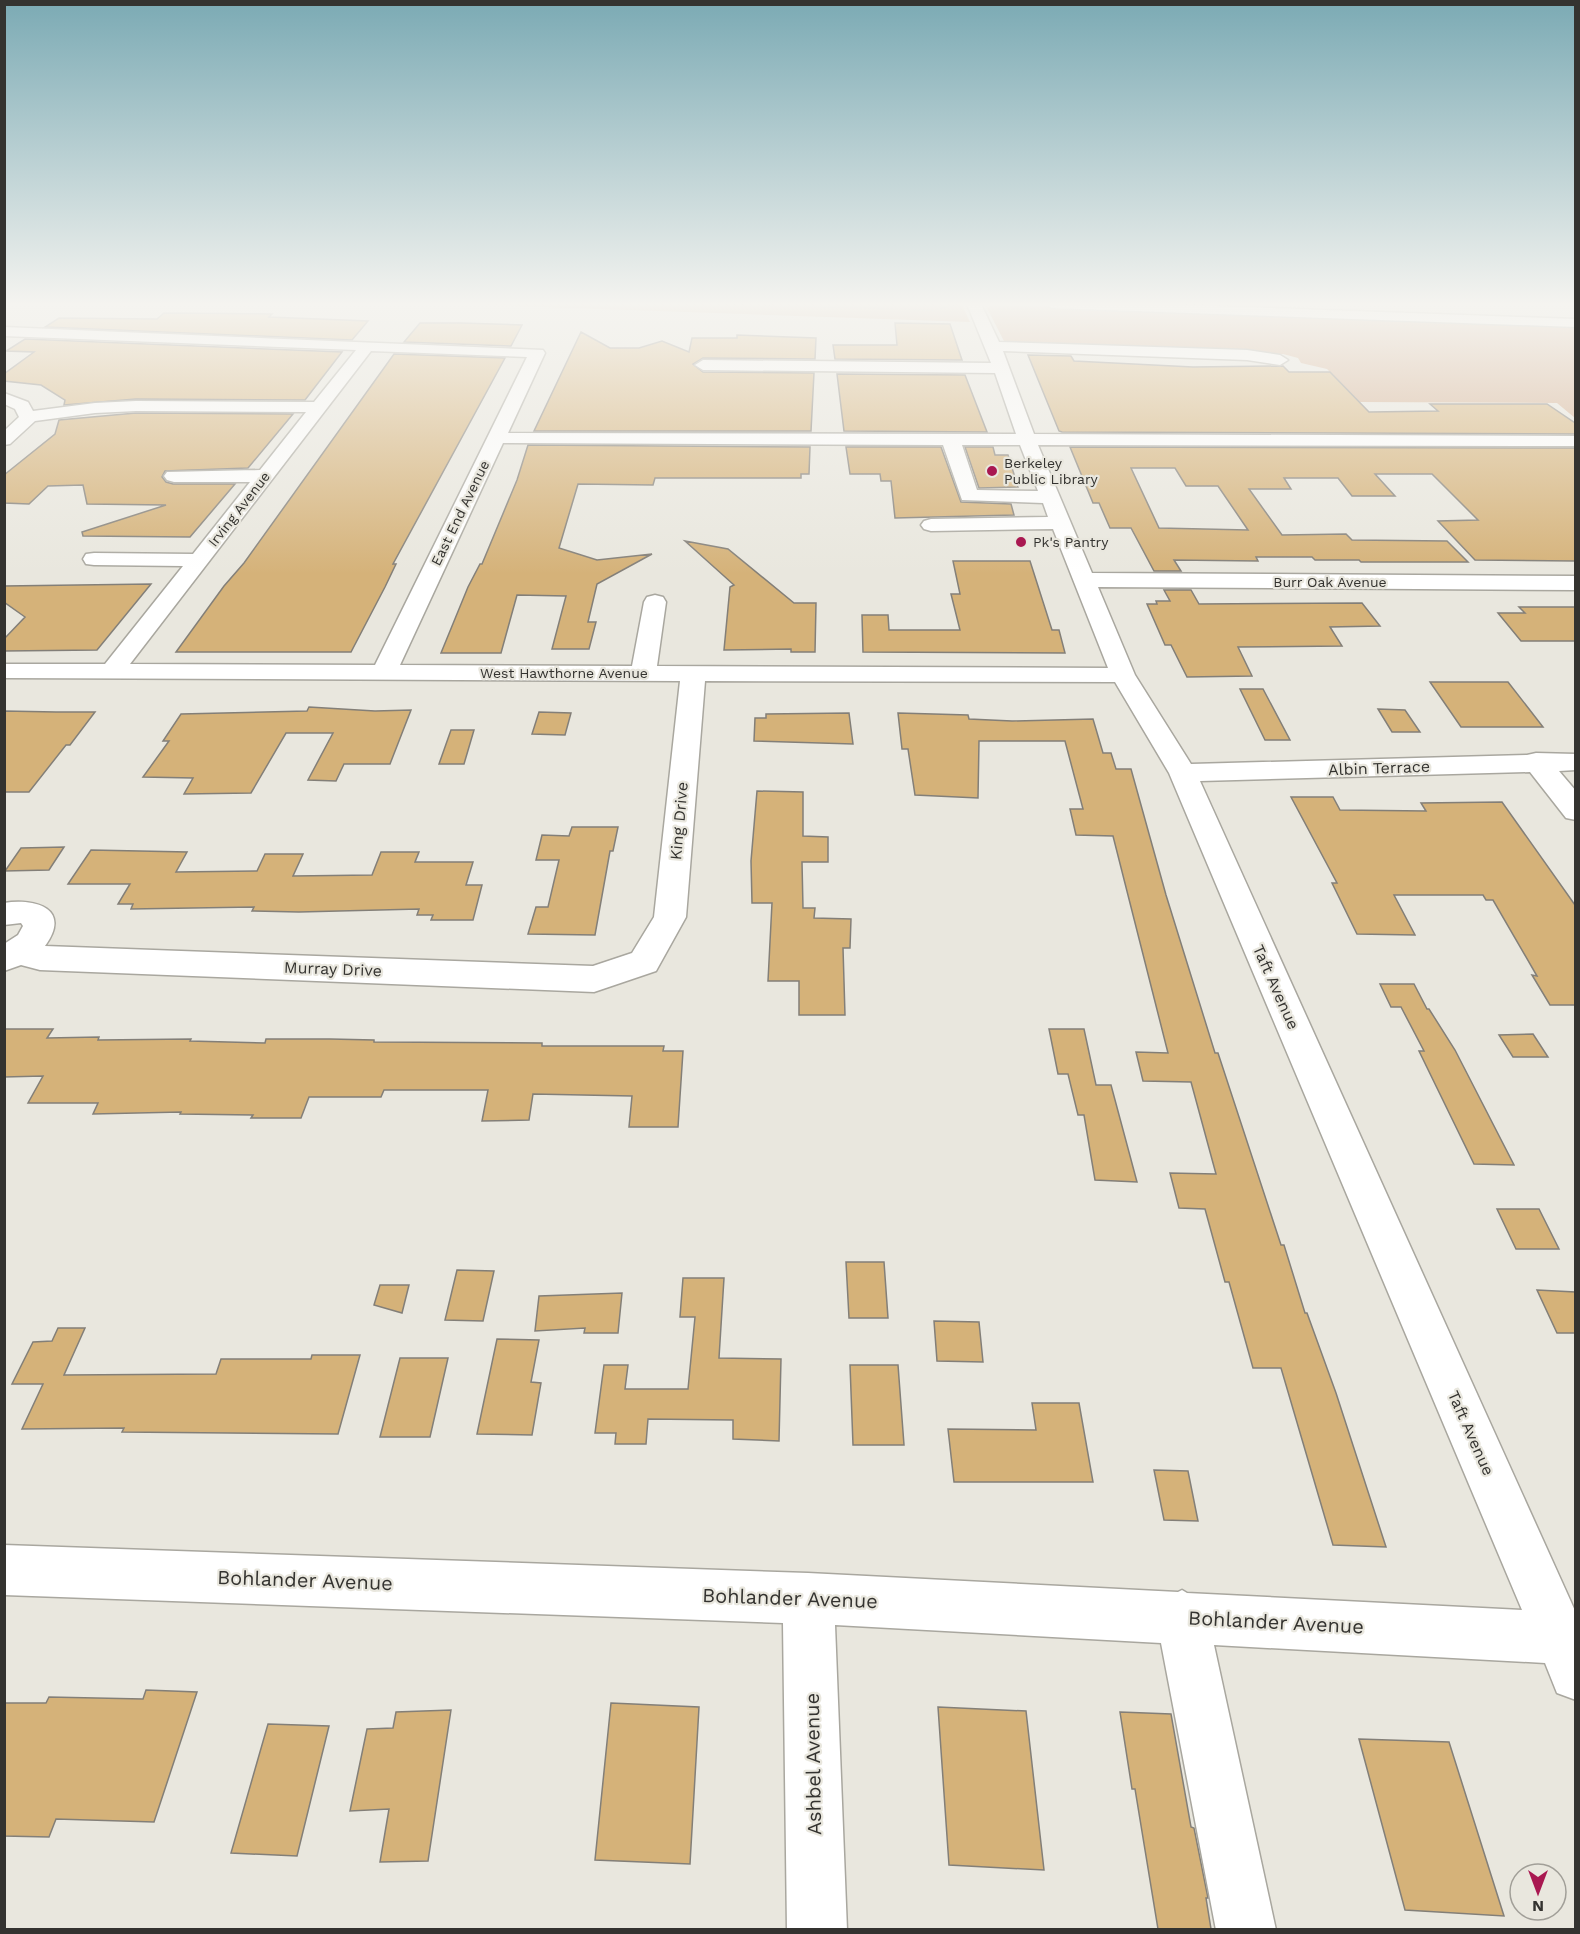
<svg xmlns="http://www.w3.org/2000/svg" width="1580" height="1934" font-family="'Work Sans',sans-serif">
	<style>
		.green { fill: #d4ad8d }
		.building { fill: #d5b279; stroke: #837f78; stroke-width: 1.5; fill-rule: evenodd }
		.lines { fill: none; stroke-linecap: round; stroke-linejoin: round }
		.minor-casing { stroke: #a9a79f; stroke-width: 3 }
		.path { stroke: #a7a59e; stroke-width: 1.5; stroke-dasharray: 3 1.5; stroke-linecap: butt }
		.minor { fill: #fff; fill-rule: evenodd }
		.poi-dot { fill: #a91851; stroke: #e9e7de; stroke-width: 2 }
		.labels { text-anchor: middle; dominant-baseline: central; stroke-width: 4.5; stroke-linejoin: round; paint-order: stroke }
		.far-poi-label { font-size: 14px; fill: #343330; stroke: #e9e7de; text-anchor: start }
		.far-street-label { font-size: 14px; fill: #343330; stroke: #e9e7de }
		.street-label { font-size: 16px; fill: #343330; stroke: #e9e7de }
		.near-street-label { font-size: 20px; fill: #343330; stroke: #e9e7de }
	</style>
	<rect width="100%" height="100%" fill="#e9e7de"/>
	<path class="green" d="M459 304H959L962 305 970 322Z
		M993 305 1575 325V418L1557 403 1360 402 1327 369 1301 363 1298 358 1283 354 1005 343 987 308Z"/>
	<path class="building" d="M164 313 272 314 269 317 368 321 352 340 45 327 59 318 157 319Z
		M420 323H461L522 325 511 346 404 342Z
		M895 323 950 324 962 360 835 359 833 345H897Z
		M581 332 610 348H639L662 341 689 352 692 338H737V335L816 338 815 359 703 358 693 364 703 372 814 373 811 431H534Z
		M25 339 342 352 305 400 136 399 64 405 65 400 41 385 4 381V374L34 352 6 351Z
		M394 354 505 358 393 564H396L385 587 351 652H176L224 586 244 563Z
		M1028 355 1071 356 1074 361 1193 367 1283 366 1289 372H1330L1369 412 1438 411 1430 404H1547L1575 423V434L1062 432 1059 431Z
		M837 374 965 375 987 432 844 431Z
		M136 413 293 414 248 468 165 471 162 477 166 482 173 484H235L190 537 83 536 82 532 166 505 87 504 83 485 48 486 29 504 4 503V475L55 434 59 420Z
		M528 445 810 447 809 474H801V478H655L653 485 578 484 559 548 597 560 652 554 597 584 588 622H596L589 649H552L566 596 517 595 501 653H441L468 587 480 564H482L517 480Z
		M846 447H941L961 502 1011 504 1014 515 895 518 891 481H881L880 474H850Z
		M965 447H993L995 455H1008L1018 487 979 488Z
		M1070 447 1575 448V561L1475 560 1438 521 1478 520 1432 474H1375L1395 496H1352L1338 478H1284L1291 489H1249L1282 535 1346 534 1352 540 1447 541 1468 562H1361L1359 560H1315L1312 557H1256L1258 561 1174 560 1181 571H1154L1131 528H1110L1099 503H1093ZM1131 468H1175L1186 486H1218L1248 530 1159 528Z
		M685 541 728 549 794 603H816L815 652H791V649L724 650 730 587 734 585Z
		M953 561H1030L1052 630H1059L1065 653 863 652 862 615H888L889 630H960L951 594H960Z
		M151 584 97 650 4 651V639L25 617 4 602V586Z
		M1164 590H1191L1199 604 1362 603 1380 626 1330 627 1342 646 1238 647 1252 676 1187 677 1171 645H1165L1147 604H1157L1156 601H1170Z
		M1519 607H1575V641H1521L1498 613H1525Z
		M1430 682H1508L1543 727H1461Z
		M1240 689H1263L1290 740H1265Z
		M309 707 375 711 411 710 390 764H344L336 781 308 780 333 733H286L251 793 184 794 193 778 143 777 169 741H163L181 714 307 711Z
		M1378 709 1405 710 1420 732H1392Z
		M4 711 56 712H95L70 745H66L29 792H4Z
		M539 712 571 713 565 735 532 734Z
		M849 713 853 744 754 741 755 718H766V714Z
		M898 713 968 715 969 719 1012 721 1093 719 1103 753H1111L1116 769H1131L1166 895 1215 1053H1218L1281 1245H1284L1305 1313H1307L1336 1393 1386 1547 1333 1545 1281 1368H1253L1229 1282H1225L1205 1209 1179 1208 1170 1173 1216 1174 1191 1082 1143 1081 1136 1052 1168 1053 1113 836 1076 835 1070 809H1083L1065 741H979L978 798 915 795 908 749H902Z
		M451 730H474L464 764H439Z
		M757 791 803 792V836L828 837V862H802L803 908H815L814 918 851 919 850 948H843L845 1015H799V981H768L772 903H752L751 861Z
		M1291 797H1333L1340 810 1426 811 1421 803 1502 802 1575 905V1005H1550L1532 975 1537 976 1493 900H1486L1483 895H1394L1415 935 1357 934 1332 883H1337Z
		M572 827H618L613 851H610L595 935 528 934 536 907H548L559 860H536L542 835 569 836Z
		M64 847 49 870 5 871 21 848Z
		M91 850 187 852 176 872 257 871 265 854H303L293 876 372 875 381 852H419L415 862H473L466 885H482L473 920H431L433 915H417L419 909 299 912 252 911 254 907 131 909 133 904H118L130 884H68Z
		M1380 984H1414L1427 1009H1429L1455 1050 1514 1165 1474 1164 1419 1051H1424L1401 1007H1391Z
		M4 1029H53L47 1038 99 1037 98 1040 191 1039 190 1041 265 1043 266 1039H330L374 1040V1042L542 1043V1046H664L663 1051H683L678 1127H629L632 1096 533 1094 529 1120 482 1121 488 1090H384L381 1097H309L301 1118H251L253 1115 180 1114 181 1112 93 1114 98 1103H28L43 1076 4 1077Z
		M1049 1029H1084L1096 1085H1111L1137 1182 1095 1180 1084 1115H1078L1068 1074H1058Z
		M1533 1034 1548 1057H1513L1499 1035Z
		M1497 1209H1539L1559 1249H1516Z
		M846 1262H884L888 1318H849Z
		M457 1270 494 1271 483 1321 445 1320Z
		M683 1278H724L719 1358 781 1359 779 1441 733 1439V1420L648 1419 646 1444H615L616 1433H595L604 1365H628L625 1389H688L695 1317H680Z
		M380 1285H409L402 1313 374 1305Z
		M1537 1290 1575 1292V1333H1557Z
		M622 1293 618 1333H584L585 1328 535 1331 539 1296Z
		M934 1321 979 1322 983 1362 937 1361Z
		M58 1328H85L64 1375 216 1374 221 1359H311L312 1355H360L338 1434 122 1432 124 1428 22 1429 43 1384H12L33 1342 52 1341Z
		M497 1339 539 1340 531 1382 541 1383 532 1435 477 1434Z
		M400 1358H448L430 1437H380Z
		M850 1365H898L904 1445H853Z
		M1032 1403H1079L1093 1482H954L948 1429 1036 1430Z
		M1154 1470 1188 1471 1198 1521 1164 1520Z
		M146 1690 197 1692 154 1822 56 1819 49 1837 4 1836V1703H46L49 1697 143 1699Z
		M611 1703 699 1707 690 1864 595 1860Z
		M938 1707 1026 1711 1044 1870 949 1865Z
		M451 1710 428 1861 380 1862 389 1809 350 1811 367 1729 393 1728 396 1712Z
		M1120 1712 1171 1714 1191 1827 1194 1828 1208 1898H1206L1211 1929H1158L1135 1789H1132Z
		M268 1724 329 1726 297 1856 231 1853Z
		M1359 1739 1449 1742 1504 1916 1405 1910Z"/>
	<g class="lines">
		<g class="minor-casing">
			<path id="minor" d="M967 304H981L999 342 1247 350 1280 355 1288 360 1280 365 1247 360 1003 351 1034 434 1576 436V446L1038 445 1092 573 1576 576V590L1098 587 1135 675 1191 764 1527 755 1536 753 1576 754V770L1559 771 1576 791V820L1566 818 1530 772 1200 781 1576 1613V1700L1557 1693 1545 1663 1214 1645 1276 1930H1216L1161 1643 835 1625 847 1930H787L783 1623 4 1595V1545L808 1573 1178 1592 1182 1590 1187 1593 1522 1610 1169 773 1115 682 705 681 686 917 656 971 594 992 40 970 21 965 4 971V944L18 935 23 926 21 923 4 925V903C36 898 72 909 45 946L593 966 632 953 654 917 680 681 4 678V664H105L183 566 94 565 86 564 83 559 86 554 94 553 193 554 250 482H174L167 480 164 476 167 472 260 470 306 412 136 411 95 413 35 421 10 444 4 445V431L19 417 15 409 4 404V393L28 402 33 411 95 403 136 401 314 402 356 350 4 336V327L543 350 545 353 508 433 1016 434 995 373 703 370 695 365 703 360 991 363ZM371 351 527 357 375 665 130 664ZM503 443 943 445 962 500 1043 503 1048 517 931 519 924 521 921 525 924 529 931 531 1053 529 1108 668 657 666 666 602 663 597 655 595 647 597 644 602 632 666 400 665ZM962 445H1020L1038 491 977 490Z
				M1045 304H1160L1576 319V327L1052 308Z"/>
		</g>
		<path class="path" d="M724 304 933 310 956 305
			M998 309H1033"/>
		<use href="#minor" class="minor"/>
	</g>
	<linearGradient id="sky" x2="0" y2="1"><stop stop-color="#7baab4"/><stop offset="0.53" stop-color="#f5f4f0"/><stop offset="1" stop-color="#f5f4f0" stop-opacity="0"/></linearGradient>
	<rect width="1580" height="574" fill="url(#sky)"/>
	<g class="poi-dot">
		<circle cx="992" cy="471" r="6"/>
		<circle cx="1021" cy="542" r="6"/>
	</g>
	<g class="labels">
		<g class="far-poi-label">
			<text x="1004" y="463">Berkeley<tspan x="1004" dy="16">Public Library</tspan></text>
			<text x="1033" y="542">Pk's Pantry</text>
		</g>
		<g class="far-street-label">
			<text transform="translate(239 509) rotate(-52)">Irving Avenue</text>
			<text transform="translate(460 513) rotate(-64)">East End Avenue</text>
			<text x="1330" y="582">Burr Oak Avenue</text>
			<text x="564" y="673">West Hawthorne Avenue</text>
		</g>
		<g class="street-label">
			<text transform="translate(1379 768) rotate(-2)">Albin Terrace</text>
			<text transform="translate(679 821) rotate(-85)">King Drive</text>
			<text transform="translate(333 969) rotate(2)">Murray Drive</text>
			<text transform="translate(1276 987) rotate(66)">Taft Avenue</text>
			<text transform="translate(1471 1433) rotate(66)">Taft Avenue</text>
		</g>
		<g class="near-street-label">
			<text transform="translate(305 1580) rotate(2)">Bohlander Avenue</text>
			<text transform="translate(790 1598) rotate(2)">Bohlander Avenue</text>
			<text transform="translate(1276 1622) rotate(3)">Bohlander Avenue</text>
			<text transform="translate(813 1764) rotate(-91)">Ashbel Avenue</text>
		</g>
	</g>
	<rect width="1580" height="1934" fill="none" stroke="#343330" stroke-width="12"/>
	<g transform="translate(1538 1892) rotate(180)"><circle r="28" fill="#e9e7de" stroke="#a19f98" stroke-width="1.5"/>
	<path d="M0-4.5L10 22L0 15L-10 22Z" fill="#a91851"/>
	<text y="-9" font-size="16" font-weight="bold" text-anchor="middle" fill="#343330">N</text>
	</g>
</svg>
